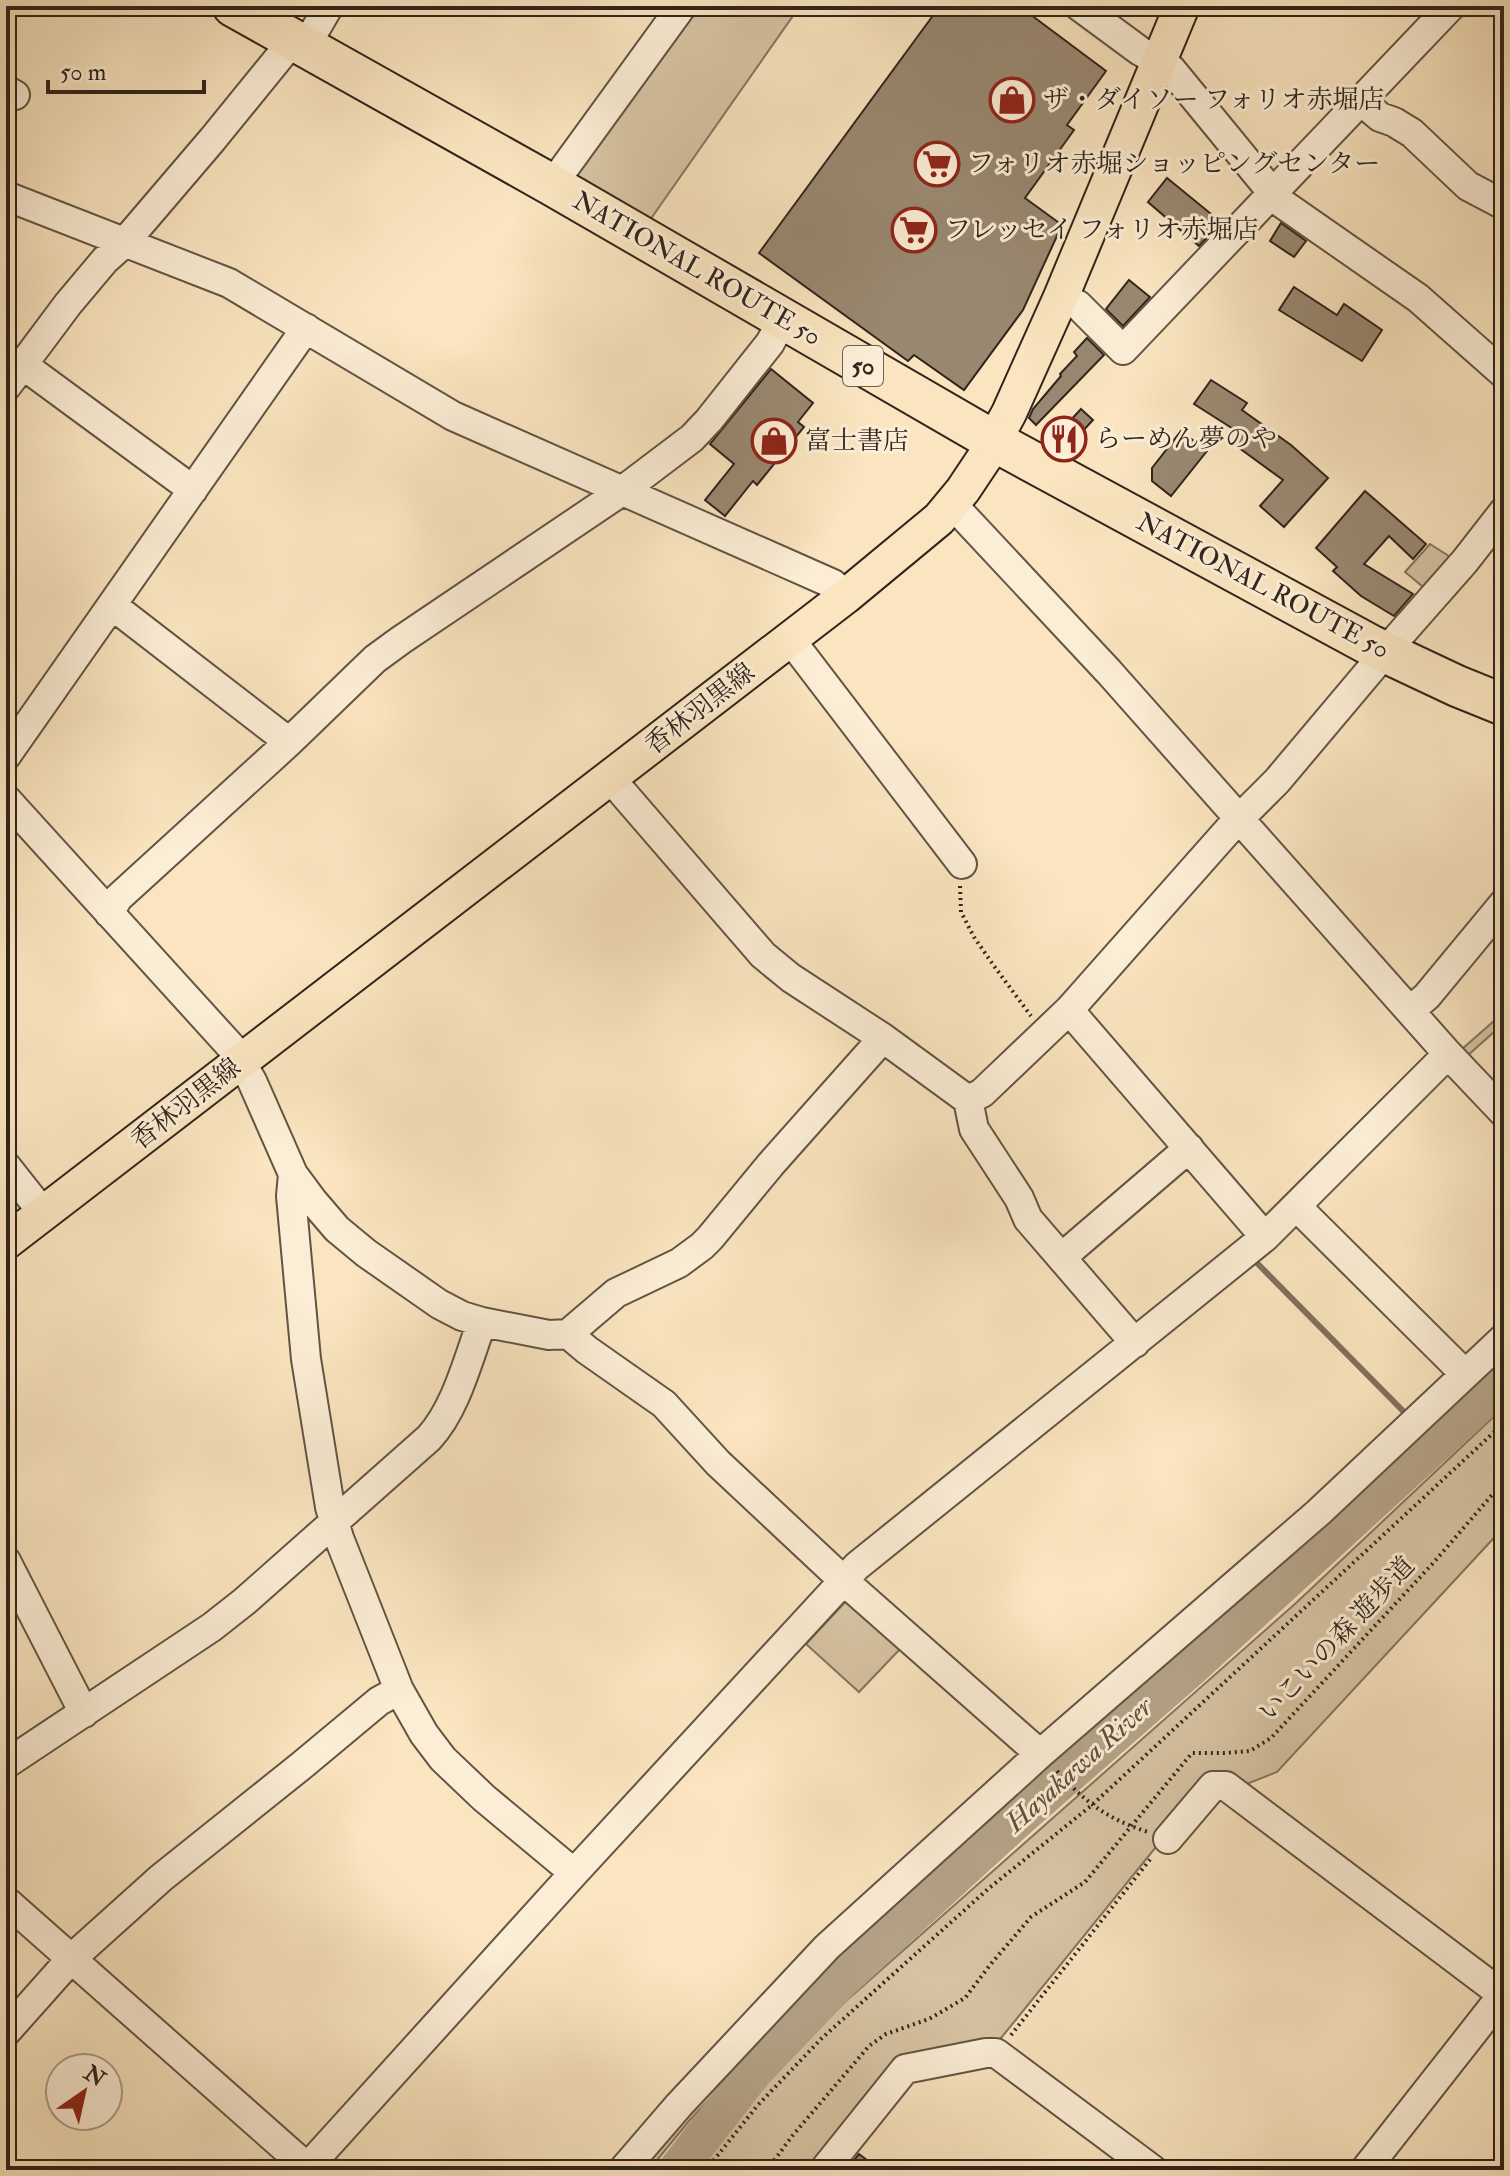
<svg xmlns="http://www.w3.org/2000/svg" width="1510" height="2176" font-family="'IM FELL Double Pica','Noto Serif JP',serif">
	<style>
		.green { fill: #d8c4a4; stroke: #847460; stroke-width: 2 }
		.lines { fill: none; stroke-linecap: round; stroke-linejoin: round }
		.stream { stroke: #80705c; stroke-width: 6 }
		.river { stroke: #b5a388; stroke-width: 38 }
		.building { fill: #998871; stroke: #30241b; stroke-width: 2 }
		.minor-casing { stroke: #625444; stroke-width: 32 }
		.major-casing { stroke: #30241b; stroke-width: 38 }
		.highway-casing { stroke: #30241b; stroke-width: 44 }
		.path { stroke: #30241b; stroke-width: 4; stroke-dasharray: 2 4; stroke-linecap: butt }
		.minor { stroke: #fceed6; stroke-width: 28 }
		.major { stroke: #fae5c0; stroke-width: 34 }
		.highway { stroke: #fae5c0; stroke-width: 40 }
		.labels { text-anchor: middle; dominant-baseline: central; stroke-width: 6; stroke-linejoin: round; paint-order: stroke }
		.shield { fill: #fceed6; stroke: #6d6153; stroke-width: 2 }
		.shield-label { font-size: 24px; font-weight: bold; fill: #30241b }
		.poi-label { font-size: 26px; fill: #30241b; stroke: #fceed6; text-anchor: start }
		.street-label { font-size: 26px; fill: #30241b; stroke: #fceed6 }
		.water-label { font-size: 28px; font-style: italic; fill: #5f5041; stroke: #fceed6 }
	</style>
	<rect width="100%" height="100%" fill="#fae5c0"/>
	<filter id="stains"><feTurbulence type="fractalNoise" baseFrequency=".0025" numOctaves="4"/><feColorMatrix values="0 0 0 0 .2 0 0 0 0 .09 0 0 0 0 .02 0 0 0 .5 -.17"/></filter>
	<radialGradient id="worn" r=".72"><stop offset=".6" stop-color="#630" stop-opacity="0"/><stop offset="1" stop-color="#630" stop-opacity=".3"/></radialGradient>
	<path class="green" d="M687 6H785L795 13 650 220 568 173Z
		M1430 544 1455 560 1428 591 1405 572Z
		M1504 1012V1023L1466 1057 1461 1050Z
		M1504 1407V1527L1277 1772 1239 1787 1211 1779 997 2043 901 2058 815 2170H699L750 2102 792 2053 846 2001 1296 1603Z
		M849 1598 902 1647 859 1692 806 1644Z
		M1139 1673 1146 1681 851 1948 689 2121 649 2170H631L834 1948Z"/>
	<g class="lines">
		<path class="stream" d="M1250 1262 1253 1260 1258 1264 1408 1416
			M1460 1407 1469 1415"/>
		<path class="river" d="M677 2170 754 2071 840 1981 1023 1814 1188 1670 1504 1381"/>
	</g>
	<path class="building" d="M940 6H1019L1106 71 1067 125 1074 130 1025 198 1062 225 1023 310 964 390 914 355 908 361 759 253Z
		M1167 178 1221 222 1199 246 1148 202Z
		M1281 223 1306 241 1294 257 1270 241Z
		M1129 280 1150 297 1123 326 1106 309Z
		M1294 287 1337 315 1344 304 1382 330 1362 361 1279 310Z
		M1087 338 1104 355 1036 425 1029 418 1033 409 1061 376 1060 374 1077 356 1074 352Z
		M771 369 813 403 798 422 804 427 757 485 753 481 725 516 705 500 734 464 710 444Z
		M1211 380 1247 403 1242 410 1291 445 1328 478 1284 527 1260 506 1283 480 1231 442 1238 432 1194 404Z
		M1081 409 1093 420 1066 449 1054 438Z
		M1181 431 1207 451 1171 496 1152 481V468Z
		M1365 491 1426 544 1413 559 1389 536 1364 564 1413 594 1394 616 1361 596 1333 571 1337 567 1316 548Z
		M859 2154 880 2170H846Z"/>
	<g class="lines">
		<g class="minor-casing">
			<path id="minor" d="M1079 6 1140 51 1171 69 1280 202 1418 298 1504 374
				M305 47 329 6
				M6 90 15 95
				M1361 101 1380 117 1394 122 1412 133 1468 186 1504 205
				M552 185 682 6
				M6 196 229 283 453 416 833 584 846 596
				M1061 297 1078 305 1123 350 1451 6
				M23 365 193 490
				M6 387 68 304 105 260 124 243 212 140 282 54 291 38
				M952 504 1109 672 1448 1054 1504 1113
				M113 606 289 742
				M790 639 962 864
				M6 756 306 328
				M610 778 763 955 791 978 883 1038 968 1100 974 1129 1019 1198 1028 1219 1135 1343
				M6 799 234 1050 252 1081 293 1174 313 1201 337 1229 366 1253 439 1304 462 1316 482 1322 549 1335 568 1334 616 1293 679 1263 702 1246 710 1238 771 1164 883 1038
				M109 913 118 898 289 742 375 659 401 640 622 491 692 438 709 420 770 343 783 319
				M1069 1010 1265 1237
				M1411 1010 1427 996 1504 903
				M968 1100 982 1093 1069 1010 1231 827 1277 781 1399 636 1465 561 1504 511
				M6 1166 44 1214
				M293 1174 291 1196 306 1359 330 1507 339 1538 399 1690 424 1734 443 1759 484 1798 574 1873
				M1296 1206 1465 1374
				M1062 1257 1189 1148
				M568 1334 587 1350 664 1404 718 1463 844 1581 1040 1754
				M6 1561 84 1713
				M6 1764 212 1627 245 1601 429 1438C456 1409 468 1359 482 1322
				M1168 1839 1213 1786H1226L1503 1995
				M6 1901 310 2170
				M6 2032 71 1959 161 1878 301 1766 379 1701 399 1690
				M307 2168 574 1873 857 1566 1265 1237 1448 1054
				M623 2170 679 2105 827 1947 1040 1754 1319 1512 1504 1338
				M824 2170 905 2069 986 2053H996L1153 2170
				M1365 2170 1504 1993"/>
		</g>
		<g class="major-casing">
			<path id="major" d="M6 1242 846 596 939 519 963 490 985 457 1009 413 1061 297 1182 6"/>
		</g>
		<g class="highway-casing">
			<path id="highway" d="M233 6 552 185 994 441 1372 646 1457 686 1504 705"/>
		</g>
		<path class="path" d="M960 886 961 912 974 937 994 966 1031 1016
			M1057 1771C1085 1802 1107 1819 1148 1832
			M1011 2035 1152 1857
			M706 2170 757 2106 822 2038 988 1889 1092 1805 1504 1423
			M767 2170 793 2135 869 2046 886 2034 929 2019 965 1998 990 1965 1031 1917 1085 1882 1192 1753H1224L1250 1751 1271 1738 1435 1561 1504 1481"/>
		<use href="#minor" class="minor"/>
		<use href="#major" class="major"/>
		<use href="#highway" class="highway"/>
	</g>
	<defs>
		<g id="shop-ring" transform="scale(2.3)"><circle r="9.5" fill="#fceed6" stroke="#8f2418" stroke-width="1.5"/><path d="M-5-2.5h2.3a2.7 3.5 0 0 1 5.4 0H5L5.5 6h-11ZM-1.5-2.5h3a1.5 2.3 0 0 0-3 0Z" fill="#8f2418"/></g>
		<g id="supermarket-ring" transform="scale(2.3)"><circle r="9.5" fill="#fceed6" stroke="#8f2418" stroke-width="1.5"/><path d="M-6-5.5h2.5l.6 2H6L4.5 2H-2.5L-4.4-4H-6ZM-1.5 3.2a1.3 1.3 0 1 0 .1 0ZM3 3.2a1.3 1.3 0 1 0 .1 0Z" fill="#8f2418"/></g>
		<g id="restaurant-ring" transform="scale(2.3)"><circle r="9.5" fill="#fceed6" stroke="#8f2418" stroke-width="1.5"/><path d="M-5-6h1v4h1v-4h1v4h1v-4h1v5L-1.5 .5V6h-2V.5L-5-1ZM5-6V6H3V1.5H1.5Q1.5-4 5-6Z" fill="#8f2418"/></g>
	</defs>
	<g fill-rule="evenodd">
		<use href="#shop-ring" x="1012" y="100"/>
		<use href="#supermarket-ring" x="937" y="164"/>
		<use href="#supermarket-ring" x="914" y="230"/>
		<use href="#restaurant-ring" x="1064" y="439"/>
		<use href="#shop-ring" x="774" y="441"/>
	</g>
	<g class="labels">
		<rect class="shield" x="843" y="346" width="40" height="40" rx="6"/>
		<g class="shield-label">
			<text x="863" y="366">50</text>
		</g>
		<g class="poi-label">
			<text x="1043" y="100">ザ・ダイソー フォリオ赤堀店</text>
			<text x="968" y="164">フォリオ赤堀ショッピングセンター</text>
			<text x="945" y="230">フレッセイ フォリオ赤堀店</text>
			<text x="1095" y="439">らーめん夢のや</text>
			<text x="805" y="441">富士書店</text>
		</g>
		<g class="street-label">
			<text transform="translate(697 269) rotate(30)">NATIONAL ROUTE 50</text>
			<text transform="translate(1263 586) rotate(28)">NATIONAL ROUTE 50</text>
			<text transform="translate(700 709) rotate(-38)">香林羽黒線</text>
			<text transform="translate(186 1104) rotate(-38)">香林羽黒線</text>
			<text transform="translate(1337 1639) rotate(-47)">いこいの森 遊歩道</text>
		</g>
		<g class="water-label">
			<text transform="translate(1079 1765) rotate(-42)">Hayakawa River</text>
		</g>
	</g>
	<rect width="1510" height="2176" fill="none" stroke="#fae5c0" stroke-width="32"/>
	<rect x="8" y="8" width="1494" height="2160" fill="none" stroke="#30241b" stroke-width="4"/>
	<rect x="16" y="16" width="1478" height="2144" fill="none" stroke="#30241b" stroke-width="2"/>
	<g transform="translate(84 2092) rotate(34)"><circle r="38" fill="#fceed6" stroke="#aa9d8b" stroke-width="2"/>
	<path d="M0-6L14 30L0 20L-14 30Z" fill="#8f2418"/>
	<text y="-12" font-size="22" font-weight="bold" text-anchor="middle" fill="#30241b">N</text>
	</g>
	<path d="M48 80v12h156v-12" fill="none" stroke="#30241b" stroke-width="4"/>
	<text x="60" y="80" font-size="24" fill="#30241b" stroke="#fceed6" stroke-width="6" paint-order="stroke">50 m</text>
	<rect width="100%" height="100%" filter="url(#stains)"/>
	<rect width="100%" height="100%" fill="url(#worn)"/>
</svg>
